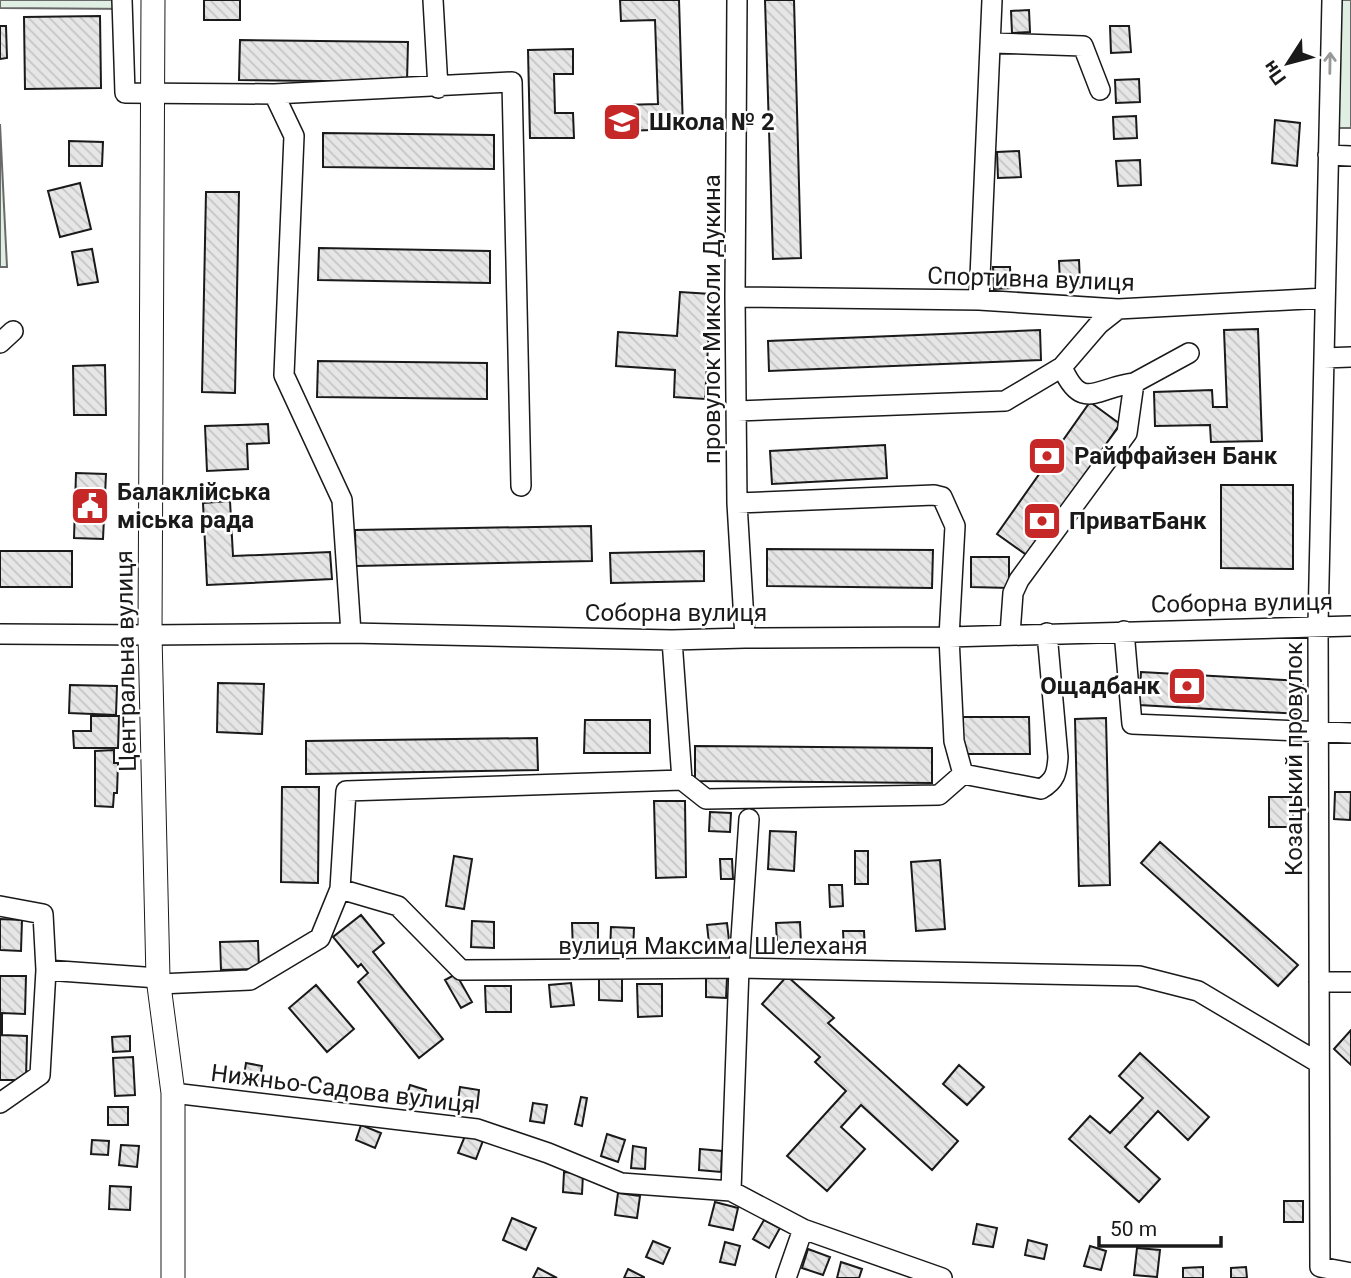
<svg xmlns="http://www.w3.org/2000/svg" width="1351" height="1278" font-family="Roboto,sans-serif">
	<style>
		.park { fill: #e0efe3; stroke: #6a6a6a; stroke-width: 2 }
		.building { fill: url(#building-back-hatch); stroke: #1a1a1a; stroke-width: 2 }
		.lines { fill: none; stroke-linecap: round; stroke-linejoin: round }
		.minor-casing { stroke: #1a1a1a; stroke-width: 22 }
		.major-casing { stroke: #1a1a1a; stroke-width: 25 }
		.minor { stroke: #fff; stroke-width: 19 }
		.major { stroke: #fff; stroke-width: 23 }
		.oneway { stroke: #989898 }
		.labels { text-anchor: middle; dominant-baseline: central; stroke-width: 5; stroke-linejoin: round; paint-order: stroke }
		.poi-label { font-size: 24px; font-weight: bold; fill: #1a1a1a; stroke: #fff; text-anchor: start }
		.street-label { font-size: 24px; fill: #1a1a1a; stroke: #fff }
	</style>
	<defs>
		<pattern id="building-back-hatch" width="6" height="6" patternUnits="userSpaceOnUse" patternTransform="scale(1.75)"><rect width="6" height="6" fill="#e6e6e6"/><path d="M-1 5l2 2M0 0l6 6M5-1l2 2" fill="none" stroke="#c5c5c5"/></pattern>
	</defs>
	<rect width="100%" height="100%" fill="#fff"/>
	<path class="park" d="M0 0H132V9L0 8Z
		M1334 0H1351V128H1330Z
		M0 124 7 267H0Z"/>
	<path class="building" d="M204 0H240V20H204Z
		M620 0H679L683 129 622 131V105L658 104 655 20 621 21Z
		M765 0H794L801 258 773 259Z
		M1029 10 1030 32 1012 33 1011 11Z
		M100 16 101 88 25 89 24 17Z
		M0 26H6L7 58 0 59Z
		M1110 26H1129L1131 52 1111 53Z
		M240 40 408 42 407 82 239 80Z
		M573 49V74H554L555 113H573L574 138H530L528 50Z
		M1139 79 1140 102 1116 103 1115 80Z
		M1136 116 1137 138 1114 139 1113 117Z
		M1275 120 1300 123 1297 166 1272 163Z
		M323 133 494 135V169L323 167Z
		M69 141 103 142 102 166H69Z
		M1019 151 1021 177 998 178 997 152Z
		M1140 160 1141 185 1118 186 1116 161Z
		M80 183 91 229 60 237 48 191Z
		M206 192H239L235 393 202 392Z
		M319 248 490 251V283L318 280Z
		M92 249 98 282 78 285 72 252Z
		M1079 260 1080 283H1060L1059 261Z
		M993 267H1010L1011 288 994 289Z
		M680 292 711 294 705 399 674 397 675 370 616 366 618 332 677 336Z
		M1258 329 1262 441 1211 442 1210 425 1155 426 1154 392 1212 390 1213 407H1227L1224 330Z
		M1040 330 1041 360 769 371 768 341Z
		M318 361 487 363V399L317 397Z
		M105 365 106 415H74L73 366Z
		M1090 402 1120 424 1028 556 997 534Z
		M268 424 269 443 247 444 248 469 207 471 205 426Z
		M885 445 887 478 772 484 770 451Z
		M76 473 106 474 103 539 74 538Z
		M1221 485H1293V569L1221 568Z
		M230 501 233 556 330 552 332 579 207 585 203 503Z
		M591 526 592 561 356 566 355 530Z
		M767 549 933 550 932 588 767 586Z
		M0 551H72V587H0Z
		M704 551V581L611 583 610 553Z
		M971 557H1009V588L971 587Z
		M1141 672 1303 681 1301 714 1139 705Z
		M218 683 264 684 262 734 217 732Z
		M70 685 117 686 116 715 69 713Z
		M91 716H119L118 748H74L73 731H91Z
		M963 717H1029L1030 754H963Z
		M1106 718 1110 885 1079 886 1075 719Z
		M585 720H650V753H584Z
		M537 738 538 770 306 774V741Z
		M695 746 932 748V783L695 781Z
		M114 750V763H118L117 793H114L113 807 95 806V751Z
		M282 787H319L318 883 281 882Z
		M1335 792H1351L1350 820 1334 819Z
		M1269 797H1293V827H1269Z
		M654 801H685L686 877 656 878Z
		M710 812 731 813 730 832 709 831Z
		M770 831 796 832 794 871 768 869Z
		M1160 842 1298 965 1278 986 1141 863Z
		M855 851H868V884H855Z
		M454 856 472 859 464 909 446 906Z
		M720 859H732L733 879H721Z
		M940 860 945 929 916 931 911 862Z
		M829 885H842L843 906 830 907Z
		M361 915 384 943 373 952 443 1039 419 1058 358 982 368 973 361 964 358 967 333 937Z
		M0 919 22 920 21 951 0 950Z
		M472 921 494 922V948L471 947Z
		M800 922 801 944H777L776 923Z
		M572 923H598V949L573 950Z
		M727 923 730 949 710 952 707 925Z
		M611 927 634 928 633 951H610Z
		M843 931H864L865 950H844Z
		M258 941 259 969 221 970 220 942Z
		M456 974 472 1002 461 1008 445 980Z
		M0 976H26L25 1014 2 1013V1035L27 1036 26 1080H0Z
		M787 976 834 1018 828 1023 958 1141 932 1170 861 1105 841 1127 865 1149 827 1191 787 1156 846 1091 815 1062 820 1057 762 1004Z
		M599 978H622V1001L599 1000Z
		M706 978H727L726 998 706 997Z
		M571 983 574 1005 551 1007 549 985Z
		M637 984H662V1016L638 1017Z
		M316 985 354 1029 327 1052 289 1008Z
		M485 986H511V1012H486Z
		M1351 1030V1065L1334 1049Z
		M130 1036V1051L113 1052 112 1037Z
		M1140 1053 1209 1117 1188 1140 1158 1111 1125 1147 1160 1179 1139 1202 1069 1139 1090 1116 1110 1133 1143 1098 1119 1076Z
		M133 1057 135 1095 115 1096 113 1058Z
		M246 1063 262 1066 259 1085 243 1082Z
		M959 1065 984 1087 967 1105 943 1084Z
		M410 1085 426 1090 421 1107 405 1102Z
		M460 1087 479 1090 477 1108 457 1106Z
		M581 1097 587 1098 582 1126 575 1124Z
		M533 1103 547 1105 544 1123 530 1121Z
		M108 1107H128V1125H108Z
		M361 1125 381 1133 375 1148 356 1140Z
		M467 1131 484 1138 476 1159 458 1153Z
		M607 1134 625 1140 618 1162 601 1156Z
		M92 1140 109 1141 108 1155 91 1154Z
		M121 1145 139 1146 137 1167 119 1165Z
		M633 1146 646 1148 645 1169 631 1168Z
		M700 1149 722 1151 721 1172 699 1170Z
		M564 1172 583 1174 582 1194 563 1192Z
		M110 1186 131 1187 130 1210 109 1209Z
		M618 1193 640 1196 637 1218 615 1215Z
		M1284 1201H1303V1222H1284Z
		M715 1202 738 1208 733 1230 709 1225Z
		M512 1218 536 1228 526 1250 503 1240Z
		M764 1220 780 1228 769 1248 753 1239Z
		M977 1224 997 1228 993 1247 973 1244Z
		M1028 1240 1047 1245 1044 1259 1025 1255Z
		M653 1241 670 1248 663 1264 646 1257Z
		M725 1242 740 1246 735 1265 720 1262Z
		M1090 1246 1106 1251 1101 1270 1084 1266Z
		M1137 1248 1160 1250 1157 1277 1134 1275Z
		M808 1249 830 1257 823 1275 802 1268Z
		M841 1262 862 1269 859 1278H837Z
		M1203 1267V1278H1183V1268Z
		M1246 1267 1247 1278H1231V1268Z
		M538 1268 557 1278H533Z
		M628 1269 644 1277V1278H624Z"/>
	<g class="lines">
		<g class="minor-casing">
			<path id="minor" d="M122 0 125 93 274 94 294 136 284 375 342 500 351 633
				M433 0 438 88
				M737 0 735 297 737 503 745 638
				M1332 0 1318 625 1320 1267 1351 1273
				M992 43 1083 46 1100 90
				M274 94 512 82 521 486
				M1328 155 1351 156
				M735 297 979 300 1118 309 1325 298
				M979 300 992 0
				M0 343 13 331
				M1324 358 1351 357
				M1062 367C1082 413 1097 387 1134 383
				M737 411 1005 401 1062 367 1099 324 1118 309
				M737 503 934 495 942 497 955 526 949 637 954 741 963 774
				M1124 631 1132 724 1351 733
				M0 634 150 635 351 633 672 640 745 638 949 637 1351 626
				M1010 634 1013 593 1019 580 1127 433 1134 383 1189 353
				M682 780 706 799 939 795 963 774 1041 789C1055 781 1057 773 1058 757L1047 633
				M340 889 398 906 461 970 739 968 1139 976 1198 991 1319 1063
				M0 906 43 914 46 970 40 1075 0 1103
				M46 970 158 978
				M1319 982H1351
				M159 984 250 980 320 938 340 889 346 791 682 780 672 640
				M173 1093 477 1129 548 1153 621 1183 731 1191 803 1229 942 1278
				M731 1191 739 968 749 819
				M786 1278 803 1229"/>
		</g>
		<g class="major-casing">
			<path id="major" d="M153 0 150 635 158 978 173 1093V1278"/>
		</g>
		<use href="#minor" class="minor"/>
		<use href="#major" class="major"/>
	</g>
	<defs><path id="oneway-shaft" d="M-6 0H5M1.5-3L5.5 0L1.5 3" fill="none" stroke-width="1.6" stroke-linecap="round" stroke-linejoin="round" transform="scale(1.75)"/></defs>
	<use class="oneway" href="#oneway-shaft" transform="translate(1330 63) rotate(-89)"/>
	<defs>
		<g id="school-square" transform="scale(2.0125)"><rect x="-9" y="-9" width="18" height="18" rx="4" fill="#c62828" stroke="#fff"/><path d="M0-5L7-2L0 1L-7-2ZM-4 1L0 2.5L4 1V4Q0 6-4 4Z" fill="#fff"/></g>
		<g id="bank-square" transform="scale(2.0125)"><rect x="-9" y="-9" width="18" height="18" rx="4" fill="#c62828" stroke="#fff"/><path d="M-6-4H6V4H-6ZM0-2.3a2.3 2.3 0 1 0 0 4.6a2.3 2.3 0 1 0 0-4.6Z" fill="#fff"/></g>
		<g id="civic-square" transform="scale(2.0125)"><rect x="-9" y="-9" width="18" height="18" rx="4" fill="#c62828" stroke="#fff"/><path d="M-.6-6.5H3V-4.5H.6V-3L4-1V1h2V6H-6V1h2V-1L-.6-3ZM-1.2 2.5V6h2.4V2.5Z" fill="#fff"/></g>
	</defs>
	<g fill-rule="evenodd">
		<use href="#school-square" x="622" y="122"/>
		<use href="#bank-square" x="1047" y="456"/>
		<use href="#civic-square" x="90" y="506"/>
		<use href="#bank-square" x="1042" y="521"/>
		<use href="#bank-square" x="1187" y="686"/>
	</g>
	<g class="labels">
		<g class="poi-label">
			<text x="649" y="122">Школа № 2</text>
			<text x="1074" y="456">Райффайзен Банк</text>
			<text x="117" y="492">Балаклійська<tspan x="117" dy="28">міська рада</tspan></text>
			<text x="1069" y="521">ПриватБанк</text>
			<text x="1160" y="686" text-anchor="end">Ощадбанк</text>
		</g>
		<g class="street-label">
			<text transform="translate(1031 279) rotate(2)">Спортивна вулиця</text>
			<text transform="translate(712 319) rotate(-90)">провулок Миколи Дукина</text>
			<text transform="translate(1242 603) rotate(-1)">Соборна вулиця</text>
			<text x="676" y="613">Соборна вулиця</text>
			<text transform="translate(126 661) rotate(-91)">Центральна вулиця</text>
			<text transform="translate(1294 759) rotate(-90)">Козацький провулок</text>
			<text x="713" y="946">вулиця Максима Шелеханя</text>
			<text transform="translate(343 1089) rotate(7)">Нижньо-Садова вулиця</text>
		</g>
	</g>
	<g transform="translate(1288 63) rotate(234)" stroke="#ffffff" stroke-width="5" paint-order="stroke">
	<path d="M0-5L12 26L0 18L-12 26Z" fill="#1a1a1a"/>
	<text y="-10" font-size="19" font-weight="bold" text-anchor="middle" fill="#1a1a1a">Пн</text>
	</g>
	<path d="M1099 1236v10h122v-10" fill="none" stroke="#1a1a1a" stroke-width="3.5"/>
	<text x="1110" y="1236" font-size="21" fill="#1a1a1a" stroke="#ffffff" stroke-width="5" paint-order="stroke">50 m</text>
</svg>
